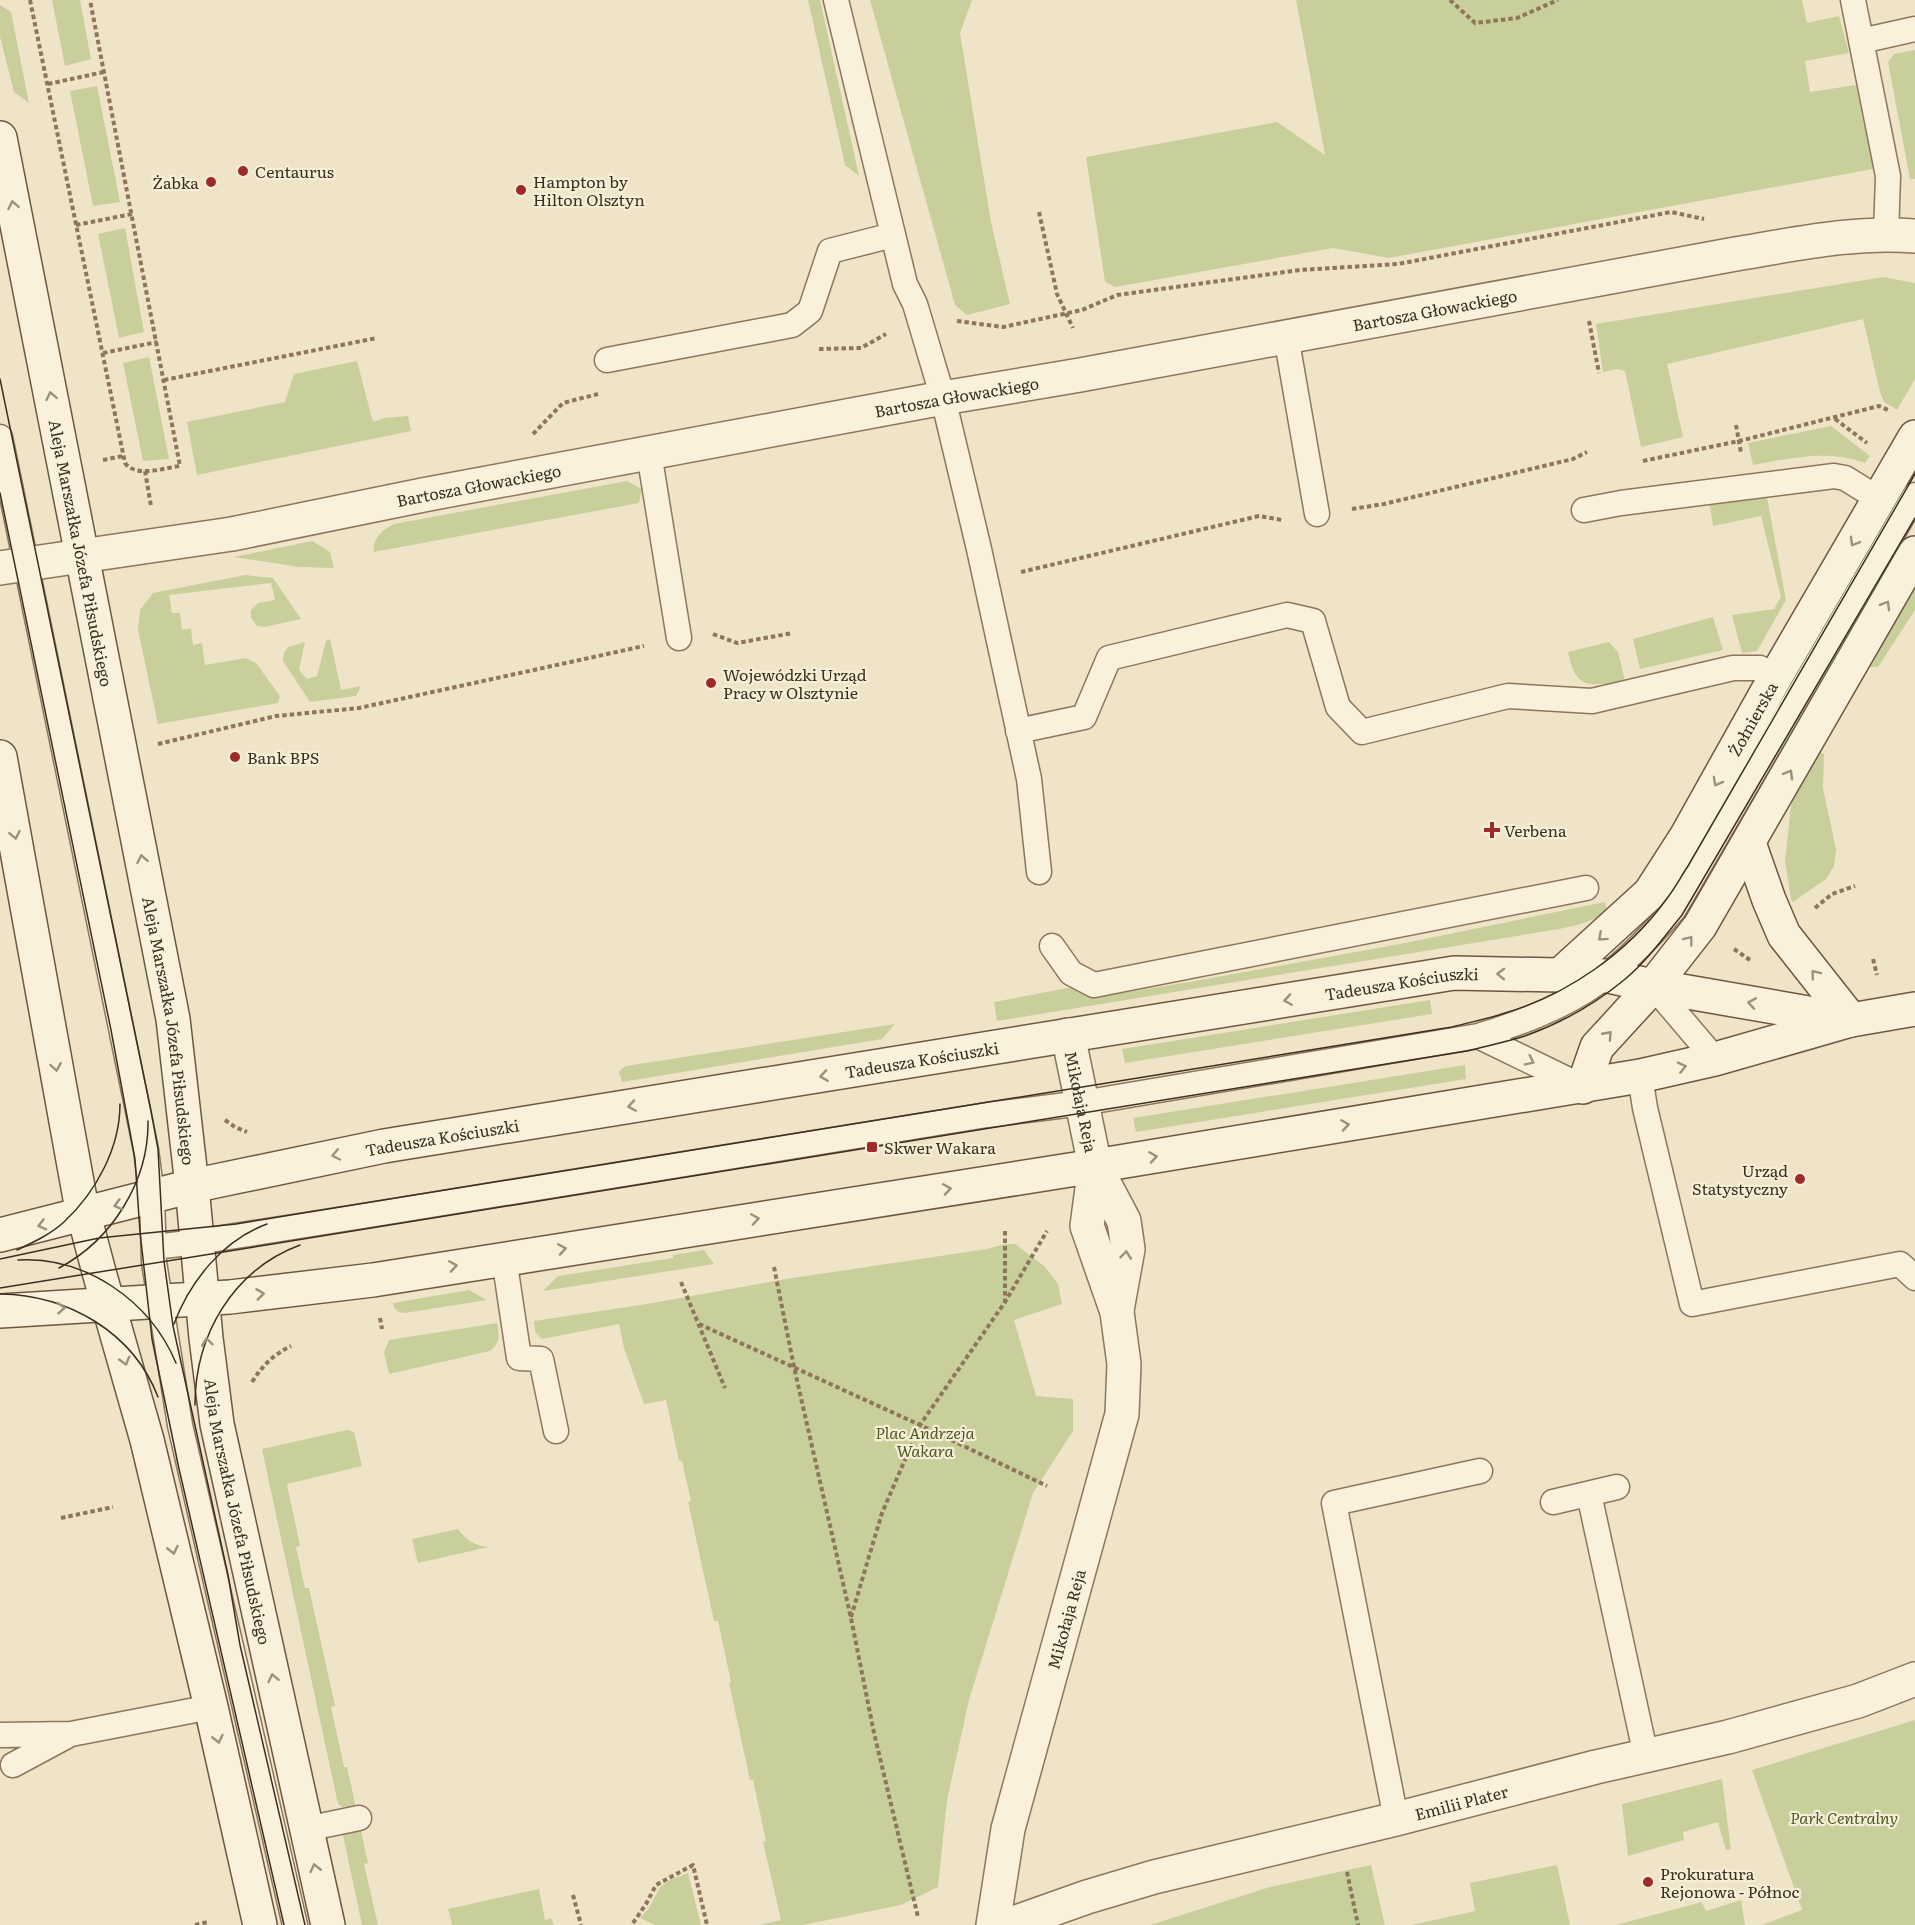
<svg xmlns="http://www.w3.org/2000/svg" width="1915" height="1925" font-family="Literata,serif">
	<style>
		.green { fill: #c9cf9b }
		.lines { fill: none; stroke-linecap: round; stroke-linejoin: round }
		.lane-casing { stroke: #8d765c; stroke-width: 27 }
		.street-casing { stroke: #8d765c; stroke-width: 36 }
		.secondary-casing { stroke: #6f573f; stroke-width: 36 }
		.path { stroke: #8d765c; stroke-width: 4; stroke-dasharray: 4.5 3; stroke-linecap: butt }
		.lane { stroke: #faf1dc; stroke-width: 24 }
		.street { stroke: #faf1dc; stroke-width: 33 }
		.secondary { stroke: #faf1dc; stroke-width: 33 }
		.tram { stroke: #3d2e20; stroke-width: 1.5 }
		.oneway { stroke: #9c907e }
		.poi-dot { fill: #9e2a2b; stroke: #f7eed8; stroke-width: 2 }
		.labels { text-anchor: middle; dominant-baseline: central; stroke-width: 4.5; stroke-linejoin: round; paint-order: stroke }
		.poi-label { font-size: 16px; fill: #3d2e20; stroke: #f7eed8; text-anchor: start }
		.street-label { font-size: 16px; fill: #3d2e20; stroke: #f7eed8 }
		.park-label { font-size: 16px; font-style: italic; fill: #4d5a26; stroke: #f7eed8 }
	</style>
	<rect width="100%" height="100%" fill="#f0e4c8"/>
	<path class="green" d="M52 0H80L91 59 65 66Z
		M808 0H820L859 176 845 165Z
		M870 0H972L960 33 991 222 1010 304 967 315 955 305Z
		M1296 0H1802L1807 23 1839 16 1849 53 1805 61 1810 92 1856 85 1873 169 1389 258 1333 248 1115 287 1105 282 1086 157 1277 122 1325 155Z
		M0 5 11 12 29 103 14 92 0 37Z
		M1915 50V179H1910L1888 62 1894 54Z
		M97 86 120 202 93 206 70 91Z
		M125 228 144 332 119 338 98 234Z
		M1883 277 1915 283V379L1897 410 1884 402 1880 392 1863 319 1667 364 1683 437 1641 447 1625 371 1618 369 1603 372 1596 324Z
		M149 357 169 459 143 461 123 363Z
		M357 361 373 422 384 418 408 416 411 431 197 475 187 422 285 402 294 374Z
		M1831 426 1870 456 1865 463C1829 449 1791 458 1753 465L1748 443Z
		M627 481 642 489 639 503 374 552C372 539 382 530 394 524Z
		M1766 492 1786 600 1757 651 1742 653 1732 615 1774 609 1781 597 1761 516 1713 526 1709 499Z
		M312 541 330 552 334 568 299 567 234 557Z
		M245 575 273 578 301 619 265 627 257 626 251 618V610L258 603 275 600 271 583 169 595 172 613H180L182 630 191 628 193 645 202 643 205 665 246 658 256 663 280 696 278 703 158 724 138 630 140 610 153 593Z
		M1915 578V610L1878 667H1863Z
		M1713 617 1723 650 1640 669 1633 639Z
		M330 639 341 690 361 686 356 696 310 702 283 661 284 653 288 647 305 642 299 670 307 679 317 676 326 641Z
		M1609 642 1618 652 1625 681C1592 685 1576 693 1568 652Z
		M1816 751 1824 754 1823 788 1836 849 1834 866 1826 879 1793 902 1791 899 1785 861 1791 806 1799 782Z
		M1605 902 1607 911C1593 922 1575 926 1559 929L997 1021 994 1002 1073 987 1094 995H1110L1195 981 1405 943Z
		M1430 1000 1432 1014 1125 1063 1122 1049Z
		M895 1024 882 1039 622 1082 619 1071 626 1066Z
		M1465 1065 1466 1079 1136 1132 1133 1118Z
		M1005 1244H1015L1044 1266 1058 1284 1062 1304 1014 1320 1036 1396 1073 1399V1431L1033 1493 969 1700 947 1800 938 1887 901 1905 803 1925H760L781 1920 763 1842 766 1841 753 1780H750L729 1683 731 1682 718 1621H714L688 1502 691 1501 682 1461H679L666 1400 644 1404 624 1348 619 1324 542 1339 535 1332 534 1321 647 1304 786 1279 987 1249Z
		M704 1250 714 1264 543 1291 558 1276 673 1258V1255Z
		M469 1290 487 1300 405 1313 399 1312 394 1308 393 1303Z
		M497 1323C499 1335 501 1342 490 1351L389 1374 384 1352 389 1340Z
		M347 1430 354 1432 362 1466 287 1484 300 1546 296 1547 305 1588H309L335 1706 331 1707 344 1767H347L356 1807 346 1809 338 1804 262 1449Z
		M458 1529C466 1540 475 1546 489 1547L418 1563 412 1539Z
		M1915 1720V1925H1762L1802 1910 1752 1770Z
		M1722 1779 1731 1849 1726 1850 1718 1822 1683 1832 1684 1840 1628 1856 1622 1804Z
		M360 1827 368 1863 364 1864 378 1925H362L343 1835 345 1831Z
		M1371 1865 1385 1925H1150L1270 1887Z
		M1557 1865 1570 1925H1412L1475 1911 1470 1883Z
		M688 1873 701 1925H655L640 1918 649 1908 660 1887 670 1880Z
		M539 1889 545 1920 551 1918 554 1925H452L448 1909Z
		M1741 1900 1745 1925H1616L1702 1902 1706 1911Z"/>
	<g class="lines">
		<g class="lane-casing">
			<path id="lane" d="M836 0 905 284 915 304 943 398 979 549 1029 779 1039 872
				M1853 0 1888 176 1886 235
				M1861 41 1915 29
				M1286 336 1317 514
				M607 360 792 325 810 311 830 251 893 235
				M0 437 146 1150 152 1196 154 1262 180 1425 295 1925
				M649 453 679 638
				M1584 510 1621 503 1834 476 1845 478 1879 499
				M1018 731 1084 717 1109 658 1287 615 1313 621 1338 707 1362 732 1508 696 1592 701 1733 668H1760L1776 676
				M1052 946 1071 973 1094 985 1586 888
				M1653 986 1715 1059
				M1478 1036 1583 1087
				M1640 1076 1645 1108 1692 1304 1900 1264 1915 1278
				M154 1247 197 1242 363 1216 987 1115 1082 1103 1478 1036C1569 1009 1613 981 1674 909L1915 495
				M504 1258 519 1358 541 1359 556 1431
				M1589 1494 1646 1756
				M1553 1502 1617 1487
				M0 1735 71 1734 211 1707
				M13 1765 67 1736
				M1396 1819 1334 1503 1480 1471
				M306 1829 359 1818"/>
		</g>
		<g class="street-casing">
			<g id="street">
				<path id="s1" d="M0 568 232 534 423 495 943 398 1080 375 1730 255C1791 245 1853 231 1915 236"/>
				<path id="s2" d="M1068 1035 1095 1166 1124 1221 1128 1249 1117 1310"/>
				<path id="s3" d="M993 1925 1008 1829 1122 1414 1124 1364 1117 1312 1087 1226 1095 1166"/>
				<path id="s4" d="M1008 1925 1087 1897 1154 1877 1396 1819 1596 1767 1728 1737 1858 1701 1915 1679"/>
			</g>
		</g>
		<g class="secondary-casing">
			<g id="secondary">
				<path id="s5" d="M0 138 173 1019 192 1186 206 1338 217 1424 328 1925"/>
				<path d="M0 757 81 1204 99 1272 147 1440 211 1707 260 1925"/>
				<path d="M1749 843 1769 900 1784 935 1851 1020"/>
				<path id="s6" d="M1560 975 1650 893 1686 837 1776 676 1915 437"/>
				<path d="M1583 1087 1597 1047 1653 986 1700 926 1915 553"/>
				<path id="s7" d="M0 1235 192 1186 384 1146 1454 973 1608 976 1653 986 1843 1019"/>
				<path d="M0 1311 230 1297 373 1280 1095 1166 1640 1076 1715 1059 1851 1020 1915 1009"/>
			</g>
		</g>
		<path class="path" d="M30 0 125 463C136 478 164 468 180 466L90 0
			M1450 0 1475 23 1517 18 1558 0
			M48 84 104 72
			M1039 212 1057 294 1073 328
			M76 225 132 214
			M957 321 1003 327 1082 310 1117 295 1300 270 1398 264 1671 212 1704 219
			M1589 321 1599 373
			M819 349 861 348 886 334
			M103 353 157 342
			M164 380 377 338
			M1835 419 1867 443
			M1736 425 1741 453
			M533 434 563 403 598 394
			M103 460 123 456
			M1643 461 1739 441 1879 406 1888 410
			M145 471 151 506
			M1352 509 1384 504 1573 459 1587 452
			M1021 572 1259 516 1282 520
			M713 634 737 643 793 633
			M158 744 276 716 359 708 644 646
			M1815 908 1832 894 1855 886
			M1734 949 1750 960
			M1873 959 1877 975
			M225 1120 235 1127 247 1132
			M1005 1231V1301
			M774 1267 794 1367 851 1618 874 1733 918 1917
			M681 1282 725 1388
			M380 1318 382 1329
			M699 1324 920 1425 1047 1486
			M252 1382C263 1365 273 1355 291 1346
			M61 1518 113 1507
			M851 1617 882 1513 920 1425 1005 1302 1047 1231
			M1347 1872 1358 1925
			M573 1895 581 1925
			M633 1923 646 1904 656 1885 693 1865 707 1925
			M195 1925 208 1922"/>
		<use href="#lane" class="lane"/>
		<use href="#street" class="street"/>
		<use href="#secondary" class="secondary"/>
		<path class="tram" d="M0 379 151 1111 158 1149 164 1261 173 1326 228 1575 240 1645 305 1925
			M0 493 111 1030 135 1159 140 1232 152 1339 179 1469
			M17 1250C34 1242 51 1234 64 1222 96 1192 120 1148 120 1104
			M0 1259 99 1238 236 1224 1452 1027C1470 1022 1488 1019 1505 1013 1567 995 1627 953 1665 901 1674 890 1680 878 1688 866L1915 474
			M18 1260C86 1256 150 1301 176 1363
			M59 1268C112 1240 149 1181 148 1121
			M0 1288 1467 1051C1486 1046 1506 1042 1525 1036 1561 1023 1595 1004 1624 980 1647 961 1664 937 1682 915L1915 518
			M0 1294C68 1295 133 1332 158 1397
			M174 1324C190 1281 223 1240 267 1224
			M195 1405C195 1335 233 1270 300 1245
			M177 1460 284 1925"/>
	</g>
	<defs><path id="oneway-chevron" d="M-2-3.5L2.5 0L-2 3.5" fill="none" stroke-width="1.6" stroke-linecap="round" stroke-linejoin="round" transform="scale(1.5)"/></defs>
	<g class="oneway">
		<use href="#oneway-chevron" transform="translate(13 205) rotate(-101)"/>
		<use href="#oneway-chevron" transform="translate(51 396) rotate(-101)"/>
		<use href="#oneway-chevron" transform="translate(1854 542) rotate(120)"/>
		<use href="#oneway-chevron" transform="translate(1886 605) rotate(-60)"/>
		<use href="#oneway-chevron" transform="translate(1789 774) rotate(-60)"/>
		<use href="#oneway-chevron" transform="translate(1717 782) rotate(119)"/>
		<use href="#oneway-chevron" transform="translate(15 835) rotate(79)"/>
		<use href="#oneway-chevron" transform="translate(142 859) rotate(-101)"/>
		<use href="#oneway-chevron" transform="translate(1602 937) rotate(138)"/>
		<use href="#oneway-chevron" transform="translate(1689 940) rotate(-52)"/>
		<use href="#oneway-chevron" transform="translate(1501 974) rotate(-179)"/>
		<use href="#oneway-chevron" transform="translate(1815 974) rotate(-128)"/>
		<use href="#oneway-chevron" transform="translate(1288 1000) rotate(171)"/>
		<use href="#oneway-chevron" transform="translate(1752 1003) rotate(-170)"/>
		<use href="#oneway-chevron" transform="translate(1608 1035) rotate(-48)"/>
		<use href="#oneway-chevron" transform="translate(1530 1061) rotate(26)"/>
		<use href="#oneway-chevron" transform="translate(56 1067) rotate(80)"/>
		<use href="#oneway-chevron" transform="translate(1682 1067) rotate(-13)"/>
		<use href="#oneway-chevron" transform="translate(824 1076) rotate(171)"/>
		<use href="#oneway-chevron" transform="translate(632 1106) rotate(171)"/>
		<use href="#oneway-chevron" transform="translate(1345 1125) rotate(-9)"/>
		<use href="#oneway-chevron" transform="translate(336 1155) rotate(168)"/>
		<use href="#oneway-chevron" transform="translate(1153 1157) rotate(-9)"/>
		<use href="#oneway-chevron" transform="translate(947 1189) rotate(-9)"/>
		<use href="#oneway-chevron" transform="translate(118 1205) rotate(165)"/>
		<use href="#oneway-chevron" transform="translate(755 1219) rotate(-9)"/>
		<use href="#oneway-chevron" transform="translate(42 1225) rotate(166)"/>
		<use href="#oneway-chevron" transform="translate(562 1249) rotate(-9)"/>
		<use href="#oneway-chevron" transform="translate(1126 1255) rotate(-84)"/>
		<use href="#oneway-chevron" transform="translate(453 1266) rotate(-9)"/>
		<use href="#oneway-chevron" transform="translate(260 1294) rotate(-7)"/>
		<use href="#oneway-chevron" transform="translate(61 1308) rotate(-4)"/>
		<use href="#oneway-chevron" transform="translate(207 1342) rotate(-97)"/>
		<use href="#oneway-chevron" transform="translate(125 1361) rotate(74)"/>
		<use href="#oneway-chevron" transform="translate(173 1550) rotate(77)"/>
		<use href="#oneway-chevron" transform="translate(273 1678) rotate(-102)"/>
		<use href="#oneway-chevron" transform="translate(218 1739) rotate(77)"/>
		<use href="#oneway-chevron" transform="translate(315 1868) rotate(-103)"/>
	</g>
	<g class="poi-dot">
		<circle cx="243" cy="171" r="6"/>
		<circle cx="211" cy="182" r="6"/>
		<circle cx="521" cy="190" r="6"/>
		<circle cx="711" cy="683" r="6"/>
		<circle cx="235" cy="757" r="6"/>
		<path d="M1489 821h6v6h6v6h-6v6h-6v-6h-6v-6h6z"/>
		<rect x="866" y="1141" width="12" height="12" rx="3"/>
		<circle cx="1800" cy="1179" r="6"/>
		<circle cx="1648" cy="1882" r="6"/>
	</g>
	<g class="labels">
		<g class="poi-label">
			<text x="255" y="171">Centaurus</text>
			<text x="533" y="181">Hampton by<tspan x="533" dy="18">Hilton Olsztyn</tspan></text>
			<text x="199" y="182" text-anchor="end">Żabka</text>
			<text x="723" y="674">Wojewódzki Urząd<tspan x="723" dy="18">Pracy w Olsztynie</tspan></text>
			<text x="247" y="757">Bank BPS</text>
			<text x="1504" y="830">Verbena</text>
			<text x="884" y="1147">Skwer Wakara</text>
			<text x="1788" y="1170" text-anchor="end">Urząd<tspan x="1788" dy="18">Statystyczny</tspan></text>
			<text x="1660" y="1873">Prokuratura<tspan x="1660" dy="18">Rejonowa - Północ</tspan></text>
		</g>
		<g class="street-label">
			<text stroke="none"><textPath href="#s1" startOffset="1458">Bartosza Głowackiego</textPath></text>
			<text stroke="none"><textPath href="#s1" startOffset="972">Bartosza Głowackiego</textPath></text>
			<text stroke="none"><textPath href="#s1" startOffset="486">Bartosza Głowackiego</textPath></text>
			<text stroke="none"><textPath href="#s5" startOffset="423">Aleja Marszałka Józefa Piłsudskiego</textPath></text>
			<text stroke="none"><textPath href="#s6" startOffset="324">Żołnierska</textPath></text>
			<text stroke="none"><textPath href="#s7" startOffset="1425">Tadeusza Kościuszki</textPath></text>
			<text stroke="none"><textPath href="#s5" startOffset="909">Aleja Marszałka Józefa Piłsudskiego</textPath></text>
			<text stroke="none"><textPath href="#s7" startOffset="939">Tadeusza Kościuszki</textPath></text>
			<text stroke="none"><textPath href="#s2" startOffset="68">Mikołaja Reja</textPath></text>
			<text stroke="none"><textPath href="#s7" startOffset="453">Tadeusza Kościuszki</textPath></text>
			<text stroke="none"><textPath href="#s5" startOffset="1395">Aleja Marszałka Józefa Piłsudskiego</textPath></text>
			<text stroke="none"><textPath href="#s3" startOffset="315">Mikołaja Reja</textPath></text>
			<text stroke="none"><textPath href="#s4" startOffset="470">Emilii Plater</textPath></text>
		</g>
		<g class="park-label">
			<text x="925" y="1432">Plac Andrzeja<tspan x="925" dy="18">Wakara</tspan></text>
			<text x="1844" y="1817">Park Centralny</text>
		</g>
	</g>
</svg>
